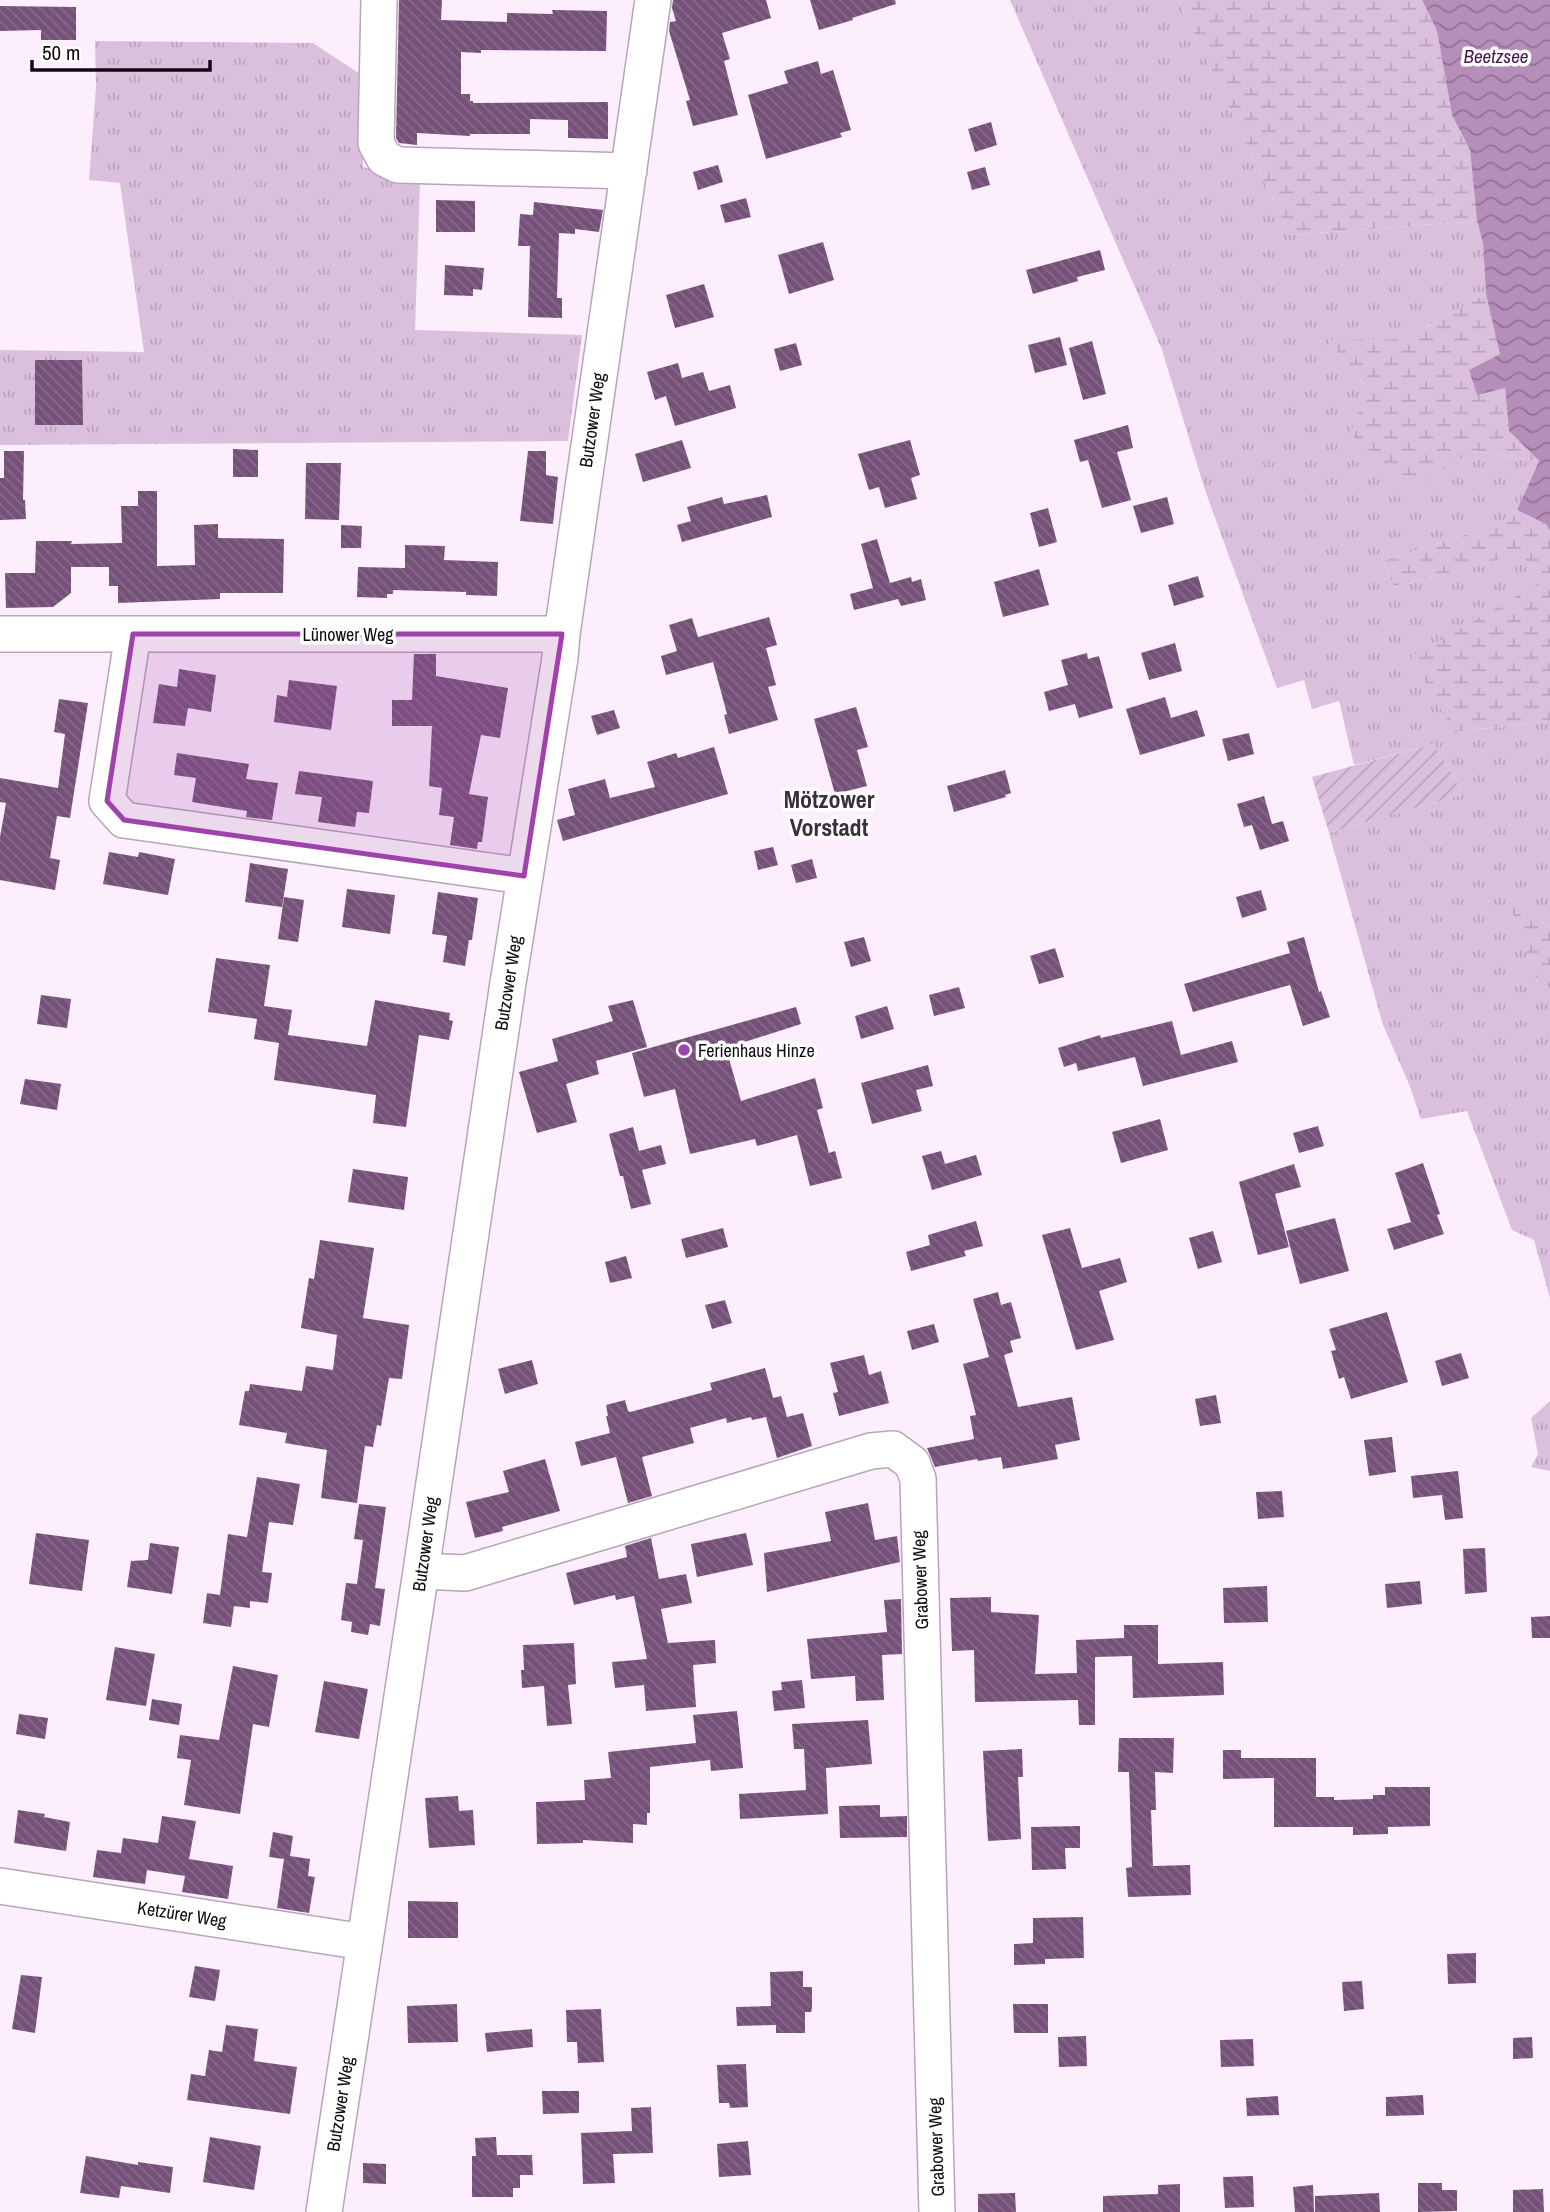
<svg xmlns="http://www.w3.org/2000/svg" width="1550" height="2212" font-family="'Archivo Narrow',sans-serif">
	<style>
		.grass { fill: url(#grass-tufts) }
		.wetland { fill: url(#wetland-marsh) }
		.garden { fill: url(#garden-furrows) }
		.water { fill: url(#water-waves) }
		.building { fill: url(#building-back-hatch) }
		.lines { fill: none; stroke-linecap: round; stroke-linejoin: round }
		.minor-casing { stroke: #b6a6b8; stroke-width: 38 }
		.minor { stroke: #fff; stroke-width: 35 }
		.marked { fill: #a042ab; fill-opacity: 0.2; stroke: #a042ab; stroke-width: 5; stroke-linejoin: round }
		.poi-dot { fill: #a042ab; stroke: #fff; stroke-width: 2.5 }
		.labels { text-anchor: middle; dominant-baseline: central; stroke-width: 7; stroke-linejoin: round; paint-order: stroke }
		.street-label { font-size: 18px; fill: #100a10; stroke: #fff }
		.poi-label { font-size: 18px; fill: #100a10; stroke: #fff; text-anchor: start }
		.water-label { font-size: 19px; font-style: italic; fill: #48164e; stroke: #fff }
		.district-label { font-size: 24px; font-weight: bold; fill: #3c2e3d; stroke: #fff }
	</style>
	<defs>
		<pattern id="grass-tufts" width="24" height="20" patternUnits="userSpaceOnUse" patternTransform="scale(1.75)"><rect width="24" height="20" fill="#dac0dd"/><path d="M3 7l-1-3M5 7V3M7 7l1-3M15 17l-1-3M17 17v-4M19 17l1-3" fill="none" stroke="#baa4bd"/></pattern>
		<pattern id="wetland-marsh" width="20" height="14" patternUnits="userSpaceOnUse" patternTransform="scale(1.75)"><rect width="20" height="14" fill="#dac0dd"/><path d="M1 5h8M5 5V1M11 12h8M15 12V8" fill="none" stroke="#baa4bd"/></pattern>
		<pattern id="garden-furrows" width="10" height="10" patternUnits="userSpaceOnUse" patternTransform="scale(1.75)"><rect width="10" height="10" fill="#dac0dd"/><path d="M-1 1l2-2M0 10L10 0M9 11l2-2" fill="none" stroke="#baa4bd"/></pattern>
		<pattern id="water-waves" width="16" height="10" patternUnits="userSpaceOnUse" patternTransform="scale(1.75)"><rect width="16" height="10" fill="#b68eba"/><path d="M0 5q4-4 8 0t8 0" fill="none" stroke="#937296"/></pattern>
		<pattern id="building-back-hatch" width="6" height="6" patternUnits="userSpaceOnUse" patternTransform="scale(1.75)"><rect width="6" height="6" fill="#755179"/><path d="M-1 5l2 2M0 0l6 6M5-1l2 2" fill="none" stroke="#866a88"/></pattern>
	</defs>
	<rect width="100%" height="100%" fill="#fceefd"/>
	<path class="grass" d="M1010 0H1178L1290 235 1477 221 1483 243 1486 294 1403 339 1329 341 1367 388 1472 451 1539 461 1517 510 1499 524 1383 561 1394 587 1521 554 1541 582 1455 732 1550 721V928L1508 897 1538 985 1550 988V1298L1534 1240 1512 1230 1467 1111 1421 1119 1409 1084 1383 1025 1329 833 1464 794 1434 744 1354 765 1339 701 1312 709 1304 680 1277 688 1205 490 1161 347Z
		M95 41 313 43 363 76V167L420 184 415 330 582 335 568 441 0 445V350L144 352 120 183 89 180 96 87Z
		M1550 1401V1471L1531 1467 1538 1454 1531 1418Z"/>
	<path class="wetland" d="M1178 0H1422L1437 31 1452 115 1470 150 1477 221 1290 235Z
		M1486 294 1501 354 1469 370 1477 394 1505 388 1509 431 1539 461 1472 451 1413 489 1350 434 1367 388 1328 340 1403 339Z
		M1517 510 1546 524 1550 531V721L1454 732 1411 657 1541 582 1521 554 1394 587 1383 561 1499 524Z
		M1507 896 1550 928V988L1538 985Z"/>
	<path class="garden" d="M1434 744 1464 794 1329 833 1312 777Z"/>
	<path class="water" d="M1422 0H1550V531L1546 524 1517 510 1539 461 1509 431 1505 388 1477 395 1469 370 1500 354 1486 294 1483 243 1477 221 1470 150 1452 115 1437 31Z"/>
	<path class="building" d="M399 0H442L441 20 507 22V13L553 14 552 10 607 11 606 51 481 50V53L461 52V94H470V101H473V103L608 102V139L568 138V120L530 119V134H470V136L417 133V145L399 143 396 138Z
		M673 0H766L771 18 722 33 730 59 724 61 738 115 693 126 686 101 690 100 669 31 670 22 676 21 672 8Z
		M810 0H895L896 4 852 18 853 20 819 30Z
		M0 6 76 7V40H41V30L0 31Z
		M818 61 821 74 833 70 851 130 840 133 842 137 766 159 748 95 788 83 784 71Z
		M991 122 997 145 975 152 968 129Z
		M718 165 723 182 698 190 693 172Z
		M985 167 990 185 972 190 967 172Z
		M746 198 751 217 725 223 720 205Z
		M436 200 475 201V232H436Z
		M534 202 603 210 599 232 575 229V234L559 233 557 298H562V318L528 317 530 246H518L520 214 533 215Z
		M823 242 834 280 789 294 778 255Z
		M1100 250 1105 270 1077 277 1078 281 1033 294 1026 270Z
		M445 265 484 268 482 290 473 289V296L444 295Z
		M704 284 714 317 675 328 666 295Z
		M1060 337 1067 365 1035 373 1028 345Z
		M1092 341 1106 394 1083 400 1069 348Z
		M796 343 802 365 780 371 774 349Z
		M35 360H82L83 425H35Z
		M678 363 682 378 703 372 709 391 730 385 736 408 675 426 666 396 655 400 647 372Z
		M1128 425 1133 448 1117 452 1131 500 1102 508 1088 460 1080 462 1074 440Z
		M682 440 691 468 643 482 635 454Z
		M910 440 920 475 911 478 917 499 885 508 879 487 869 490 858 454Z
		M233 449 258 450V477H233Z
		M4 451H24L23 500H25L26 519 0 520V478H4Z
		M528 451H546V475L558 477 553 524 520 521Z
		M306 463H341L339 520 305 519Z
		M138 491H157V566L195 565 194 525 218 524V538L284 539 283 593H220V599L118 603V586H109V567H71V593L53 607 6 608 5 573H35L36 541H72L71 544 122 543 121 506H138Z
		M767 495 772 517 682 542 677 525 691 521 687 507 722 497 724 504Z
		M1167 497 1174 524 1141 533 1133 506Z
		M1048 508 1057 542 1039 547 1030 513Z
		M341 525 362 526 361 548H341Z
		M877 539 890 583 911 577 912 582 921 579 926 600 901 606 898 599 854 610 850 594 873 588 861 544Z
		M405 545 445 546 444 560 498 562 497 596 466 595V592L393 590V594H387V598L357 597 358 567 405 568Z
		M1039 569 1049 605 1003 617 994 582Z
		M1198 576 1204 597 1174 606 1168 585Z
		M769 617 777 645 766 648 776 685 768 687 778 720 729 734 724 715 727 714 713 662 666 675 661 656 677 651 669 625 692 618 698 637Z
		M1175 643 1182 671 1149 680 1141 653Z
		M1087 653 1088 659 1099 656 1113 708 1079 718 1075 704 1049 711 1044 692 1068 685 1061 660Z
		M414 654H436V676L508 688 500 738 481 735 469 794 488 797 482 842H478L477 849 450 845 454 817 439 815 442 788 429 786 432 726H392V700H412Z
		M179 669 216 675 211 712 188 708 185 726 153 723 159 684 177 687Z
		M289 680 337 686 331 730 274 722 277 695 287 697Z
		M1165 697 1171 718 1197 710 1205 736 1140 755 1126 709Z
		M59 699 88 703 70 818 57 816 50 858 60 860 55 890 0 880V837L6 803 0 802V778L58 788 65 734 54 732Z
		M856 707 868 747 857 750 867 786 835 794 814 719Z
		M614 710 620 728 597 735 591 716Z
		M1249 733 1254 754 1228 761 1222 739Z
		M714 747 728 794 563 841 557 820 575 815 568 789 605 779 610 798 655 787 647 762 676 753 678 758Z
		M177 753 249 764 246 779 278 783 272 820 246 817 247 811 192 802 196 778 174 775Z
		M1005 770 1011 793 1005 795 1006 797 954 812 947 786Z
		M299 771 373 781 369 813 357 812 355 827 318 822 322 797 295 794Z
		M1264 796 1272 824 1283 821 1289 841 1260 850 1252 825 1244 827 1237 804Z
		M773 847 778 865 758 870 754 851Z
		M109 852 138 857 139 852 175 859 168 895 103 884Z
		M812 859 817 878 796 883 791 865Z
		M250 863 288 869 282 907 245 902Z
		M347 889 395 895 390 934 342 927Z
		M1261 890 1267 910 1242 918 1236 897Z
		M438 892 478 898 472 940H469L465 966 443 962 447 936 432 934Z
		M284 897 304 900 298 942 278 939Z
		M864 937 871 961 851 967 844 942Z
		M1304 937 1319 992 1321 991 1330 1017 1303 1026 1290 985 1193 1012 1184 984 1290 953 1287 942Z
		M1055 948 1064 977 1039 984 1030 956Z
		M216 958 270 965 264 1006 292 1010 288 1035 367 1046 375 1000 450 1013 449 1020 453 1021 449 1040 419 1035 406 1127 373 1123 376 1095 274 1080 279 1043 254 1039 257 1019 208 1012Z
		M959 987 965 1008 934 1016 929 995Z
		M41 995 71 999 67 1028 37 1024Z
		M633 1000 647 1047 596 1061 599 1074 566 1084 577 1122 537 1133 519 1072 558 1061 552 1039 613 1021 608 1006Z
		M887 1006 894 1029 861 1039 855 1016Z
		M796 1007 801 1024 726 1048 741 1101 815 1078 823 1108 817 1110 829 1153 835 1151 842 1178 810 1186 797 1135 757 1146 755 1139 690 1154 675 1089 644 1097 632 1053Z
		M1172 1021 1181 1055 1232 1041 1238 1062 1143 1086 1135 1057 1078 1071 1076 1063 1064 1067 1058 1048 1100 1035 1101 1038Z
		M928 1065 933 1086 916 1090 922 1111 872 1124 861 1083Z
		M25 1079 61 1084 57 1110 20 1104Z
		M1160 1119 1168 1150 1121 1163 1112 1132Z
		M1318 1126 1324 1146 1299 1153 1293 1133Z
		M633 1127 639 1151 661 1145 666 1164 642 1170 651 1204 631 1209 623 1176H620L609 1134Z
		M941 1151 945 1164 976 1155 982 1175 932 1190 922 1156Z
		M1423 1163 1440 1214 1437 1215 1444 1234 1394 1250 1387 1229 1411 1222 1395 1173Z
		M1294 1164 1301 1187 1275 1194 1289 1247 1258 1255 1239 1182Z
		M353 1169 408 1177 404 1210 348 1202Z
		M1335 1218 1349 1271 1300 1284 1286 1231Z
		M976 1221 983 1246 964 1251 966 1256 911 1271 906 1252 930 1245 928 1235Z
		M723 1228 728 1247 686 1258 681 1239Z
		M1070 1228 1082 1268 1120 1258 1127 1282 1099 1291 1114 1340 1076 1350 1042 1235Z
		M1213 1231 1222 1262 1198 1269 1189 1238Z
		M320 1240 374 1248 363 1318 409 1325 402 1379 389 1378 381 1426 377 1425 373 1447 365 1446 357 1503 321 1498 327 1450 285 1443 287 1433 239 1425 245 1391H249L250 1384 302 1391 306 1366 333 1370 337 1335 301 1328 309 1278 314 1279Z
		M626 1256 632 1278 610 1283 605 1262Z
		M998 1292 1001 1305 1011 1302 1021 1338 1010 1341 1013 1352 1004 1355 1018 1407 1072 1397 1080 1440 1055 1445 1058 1459 1003 1469 1001 1457 978 1461 977 1459 935 1467 927 1448 974 1439 970 1416 976 1415 963 1364 989 1357 973 1299Z
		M725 1300 732 1323 712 1329 705 1305Z
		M1387 1312 1408 1382 1351 1399 1344 1377 1339 1379 1331 1351 1336 1350 1329 1329Z
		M934 1324 939 1342 912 1350 907 1331Z
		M1461 1353 1469 1378 1442 1386 1435 1361Z
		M864 1355 869 1375 881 1371 889 1403 839 1416 833 1393 838 1392 830 1363Z
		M532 1360 538 1384 505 1394 498 1369Z
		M765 1368 773 1398 781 1396 787 1417 803 1413 812 1446 777 1458 766 1417 752 1420 751 1417 727 1423 726 1418 690 1428 694 1443 642 1457 652 1496 628 1503 616 1457 581 1466 575 1442 610 1433 606 1416H608L606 1405 625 1400 628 1411 630 1412 712 1390 710 1383Z
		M1216 1395 1221 1423 1200 1426 1195 1399Z
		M1392 1437 1396 1472 1369 1476 1364 1440Z
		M545 1459 560 1511 502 1527 503 1531 475 1538 466 1502 509 1492 503 1471Z
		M1458 1471 1463 1518 1445 1520 1442 1495 1413 1498 1411 1476Z
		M257 1477 300 1484 293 1525 269 1522 262 1572 272 1573 268 1603 250 1601V1608L234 1606 231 1627 203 1623 207 1593 220 1595 228 1534 247 1537Z
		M1282 1491 1284 1517 1258 1519 1256 1492Z
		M868 1503 875 1540 897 1536 900 1562 767 1592 764 1553 831 1541 825 1512Z
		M359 1504 386 1507 375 1588 385 1589 380 1626 370 1624 368 1635 351 1632 352 1622 341 1620 346 1583 357 1584 363 1540 354 1539Z
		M36 1533 89 1540 82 1591 29 1584Z
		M746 1533 753 1565 697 1577 691 1544Z
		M651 1538 659 1579 686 1574 692 1603 661 1609 668 1643 715 1640 716 1663 693 1665 696 1707 646 1711 644 1685 615 1688 612 1662 647 1659 634 1596 616 1600 615 1595 574 1605 566 1573 627 1557 625 1546Z
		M150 1543 179 1547 172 1594 127 1587 131 1561 148 1560Z
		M1485 1548 1487 1592 1465 1594 1463 1549Z
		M1420 1581 1422 1604 1387 1608 1385 1584Z
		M1267 1586 1268 1622 1224 1623 1223 1588Z
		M991 1597V1612L1039 1615 1035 1674 1077 1673 1076 1640 1124 1638V1625H1158V1664L1223 1662 1224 1695 1133 1698 1132 1656 1095 1657V1725H1079L1078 1700 975 1702 974 1650 952 1651 950 1598Z
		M901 1599 902 1654 882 1655 884 1700 856 1701 855 1676 811 1679 807 1639 887 1632 884 1600Z
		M1550 1616V1638H1532L1531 1617Z
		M574 1643 576 1684 568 1685 572 1724 547 1726 544 1686 522 1688 521 1670H524L523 1645Z
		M115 1647 155 1654 146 1706 106 1700Z
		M233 1666 278 1675 269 1727 253 1724 240 1814 184 1805 191 1760 177 1758 180 1735 219 1740Z
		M802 1680 805 1708 774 1711 772 1691 782 1690 781 1682Z
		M324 1681 368 1689 359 1739 315 1732Z
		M152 1699 182 1704 179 1725 149 1720Z
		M737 1711 743 1768 711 1771 710 1760 650 1767V1813H647V1825L633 1824V1843L583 1840V1843L537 1844 536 1802 585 1800 584 1780 611 1778 608 1752 696 1743 693 1715Z
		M19 1714 48 1718 45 1739 16 1734Z
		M868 1720 872 1764 826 1768 828 1814 740 1819 739 1794 806 1790 804 1749H794L792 1724Z
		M1119 1738H1174L1173 1773 1155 1772 1156 1810H1151L1153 1866 1190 1865 1191 1895 1128 1897 1126 1868 1132 1867 1129 1772H1118Z
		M1022 1749 1023 1777H1018L1021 1839 988 1841 983 1751Z
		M1223 1750H1241V1758H1316V1797H1334V1800L1373 1799V1795H1385V1787H1430V1826L1388 1827V1834L1353 1835V1827H1274V1778L1223 1779Z
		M458 1796 459 1811 473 1810 475 1845 429 1848 425 1798Z
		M880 1805V1817L907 1816V1837L840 1838 839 1806Z
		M18 1810 45 1814 44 1817 70 1822 66 1851 14 1843Z
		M162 1816 196 1821 189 1859 233 1866 228 1899 182 1892 185 1876 147 1870 145 1884 93 1877 97 1850 121 1853 123 1838 158 1843Z
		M1080 1826V1848H1065L1066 1869 1032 1870 1031 1827Z
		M273 1832 293 1836 290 1856 310 1859 308 1876 315 1877 309 1913 277 1908 284 1859 269 1857Z
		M408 1901 458 1902V1938H408Z
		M1083 1917 1084 1958 1045 1959V1964L1014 1965V1944L1033 1943V1918Z
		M1476 1953V1983L1448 1984 1447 1954Z
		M195 1966 220 1970 215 2001 189 1997Z
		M803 1971V1987H812V2009L811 2012H805V2033H776V2025L737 2026 736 2007 771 2006 770 1972Z
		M21 1975 42 1977 35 2033 12 2029Z
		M1362 1981 1364 2009 1344 2011 1342 1982Z
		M457 2004 458 2042 408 2043 407 2006Z
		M1013 2004H1048V2033H1014Z
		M601 2009 604 2062 578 2063 577 2042H567L566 2010Z
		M226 2025 258 2029 254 2061 297 2067 290 2114 187 2100 191 2074 205 2076 209 2050 222 2052Z
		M532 2029 533 2047 487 2052 485 2033Z
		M1086 2036 1087 2066 1059 2067 1058 2037Z
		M1532 2037 1533 2058 1513 2059V2038Z
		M1253 2039 1254 2066 1221 2067 1220 2040Z
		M746 2064 748 2107 730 2108 729 2103H719L717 2065Z
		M542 2091H579V2113L543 2114Z
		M1423 2095 1424 2115 1386 2116V2097Z
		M1278 2096 1279 2115 1247 2116 1246 2098Z
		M651 2107 653 2153 613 2154 615 2183 583 2184 581 2133 632 2131 631 2108Z
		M210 2137 261 2146 254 2190 203 2182Z
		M496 2137 497 2155H532L533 2175H520V2188H513V2197H472V2156H476L475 2138Z
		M748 2141 751 2175 719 2177 717 2144Z
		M86 2156 138 2165V2162L173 2167 170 2193 121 2186 119 2198 80 2193Z
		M363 2163 386 2164V2184L363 2183Z
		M1253 2176 1254 2207 1225 2208 1223 2177Z
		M1418 2183H1442V2190H1457V2211L1418 2212Z
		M1180 2184V2212H1103V2196L1158 2194V2185Z
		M1313 2185 1314 2212H1295L1293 2187Z
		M1543 2189 1544 2212H1513V2190Z
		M1015 2193 1016 2212H978V2194Z
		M1379 2193 1380 2212H1315V2196Z"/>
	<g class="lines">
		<g class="minor-casing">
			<path id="minor" d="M379 0 376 143 384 158 398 165 629 171
				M0 634H562
				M133 634 107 801 124 820 524 876
				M421 1571 465 1573 871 1451 893 1449 912 1463 918 1479 937 2212
				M0 1886 364 1942
				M324 2212 421 1571 508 983 560 658 562 634 653 0"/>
		</g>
		<use href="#minor" class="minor"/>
	</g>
	<path class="marked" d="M133 634H562L524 876 124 820 107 801Z"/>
	<circle class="poi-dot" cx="684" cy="1050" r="7"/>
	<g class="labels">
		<g class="street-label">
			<text transform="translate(592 420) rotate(-82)">Butzower Weg</text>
			<text x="348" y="634">Lünower Weg</text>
			<text transform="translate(508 983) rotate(-81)">Butzower Weg</text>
			<text transform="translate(425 1544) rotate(-82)">Butzower Weg</text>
			<text transform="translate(920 1580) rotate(-92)">Grabower Weg</text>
			<text transform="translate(182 1914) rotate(9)">Ketzürer Weg</text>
			<text transform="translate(340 2104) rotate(-81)">Butzower Weg</text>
			<text transform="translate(936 2147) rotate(-92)">Grabower Weg</text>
		</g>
		<g class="poi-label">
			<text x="698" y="1050">Ferienhaus Hinze</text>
		</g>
		<g class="water-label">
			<text x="1496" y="56">Beetzsee</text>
		</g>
		<g class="district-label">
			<text x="829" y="799">Mötzower<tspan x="829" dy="28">Vorstadt</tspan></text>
		</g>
	</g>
	<path d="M32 60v10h178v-10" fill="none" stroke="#100a10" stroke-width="3.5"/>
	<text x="42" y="60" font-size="21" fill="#100a10" stroke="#ffffff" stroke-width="5" paint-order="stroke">50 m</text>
</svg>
